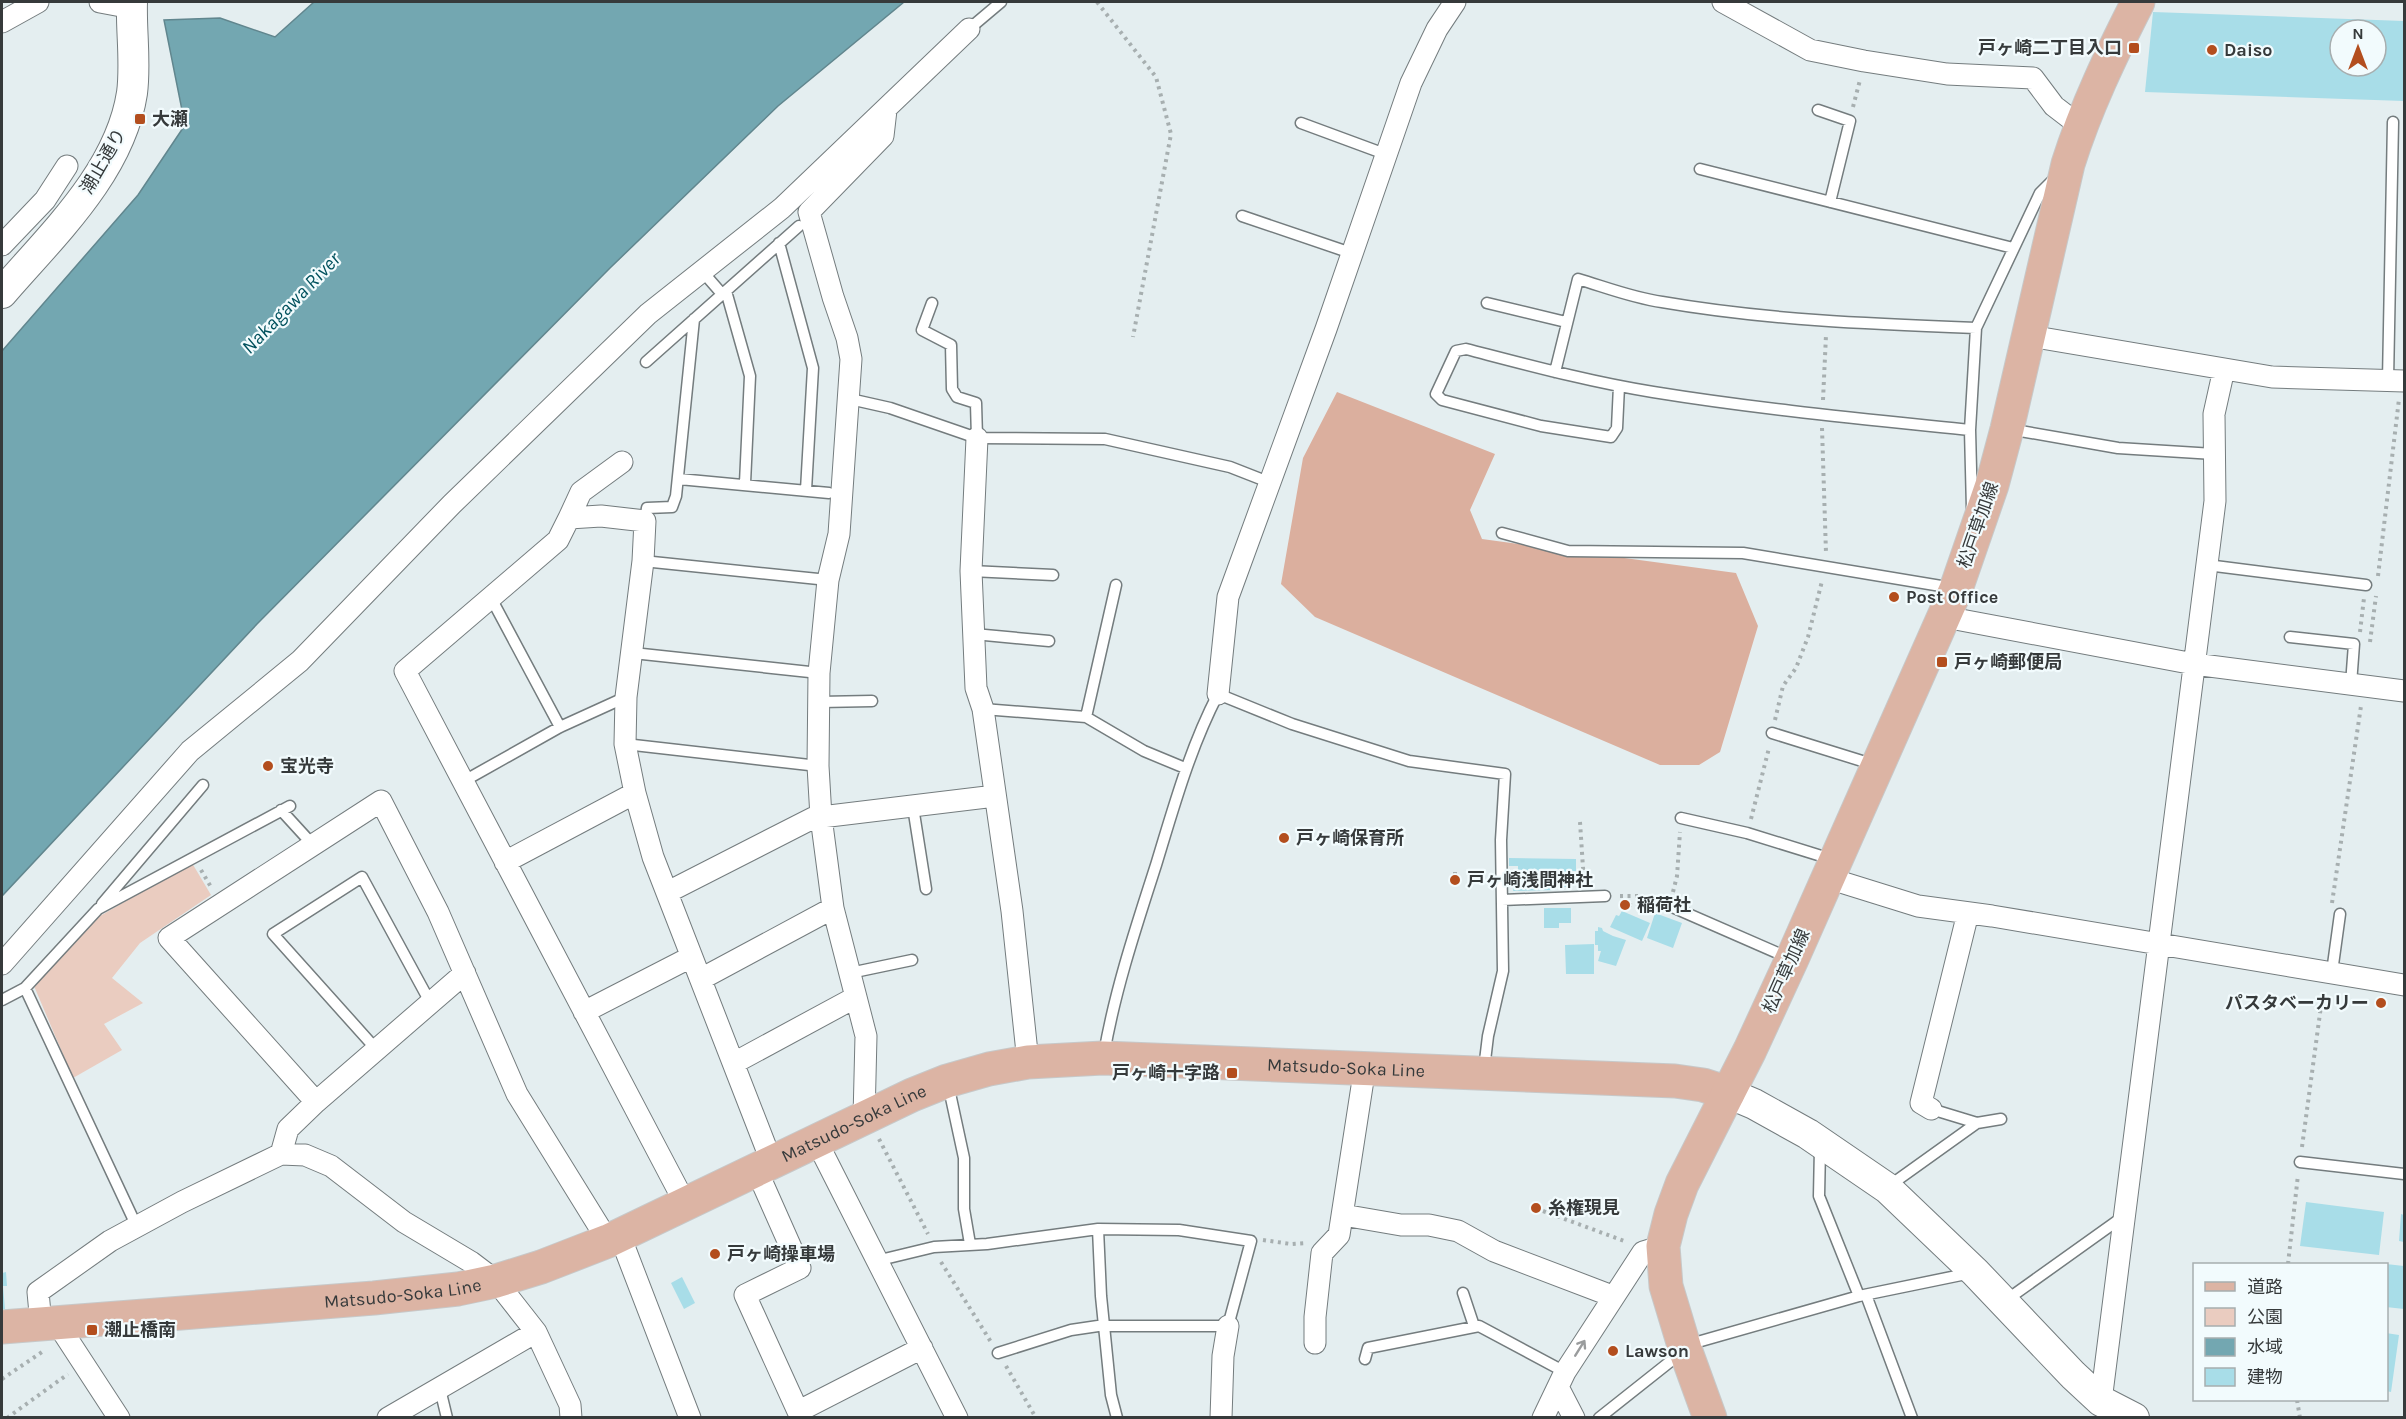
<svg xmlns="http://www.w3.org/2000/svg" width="2406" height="1419" font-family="Karla,'Noto Sans JP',sans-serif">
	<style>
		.green { fill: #eaccc0 }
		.forest { fill: #dbaf9e }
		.water { fill: #73a7b1; stroke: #61868e; stroke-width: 1.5 }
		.building { fill: #a8dde8; fill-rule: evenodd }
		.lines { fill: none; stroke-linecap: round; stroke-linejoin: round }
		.lane-casing { stroke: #747c7e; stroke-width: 13 }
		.street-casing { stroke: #747c7e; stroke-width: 23 }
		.secondary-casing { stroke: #747c7e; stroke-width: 32 }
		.primary-casing { stroke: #c7c8c8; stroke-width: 35 }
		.path { stroke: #a7afb0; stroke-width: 4; stroke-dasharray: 3 4.5; stroke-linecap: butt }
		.lane { stroke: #fff; stroke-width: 10 }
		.street { stroke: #fff; stroke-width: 21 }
		.secondary { stroke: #fff; stroke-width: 30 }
		.primary { stroke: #dcb4a4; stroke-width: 33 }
		.oneway { stroke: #9a9c9d }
		.poi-dot { fill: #b34e1e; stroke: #f2fbfd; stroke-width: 2 }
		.labels { text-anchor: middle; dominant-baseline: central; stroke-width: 4.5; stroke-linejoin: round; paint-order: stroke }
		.poi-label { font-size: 18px; font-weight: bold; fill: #363a3b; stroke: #f2fbfd; text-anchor: start }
		.street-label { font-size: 18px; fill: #363a3b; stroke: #f2fbfd }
		.water-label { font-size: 20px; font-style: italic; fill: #01515d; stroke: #f2fbfd }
	</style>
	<rect width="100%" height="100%" fill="#e4eef0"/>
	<path class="green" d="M192 863 211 895 140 943 112 978 143 1003 104 1024 122 1050 73 1078 34 986 100 916Z"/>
	<path class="forest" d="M1337 392 1495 454 1470 510 1482 539 1736 573 1758 626 1720 752 1699 765H1660L1315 617 1281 584 1303 458Z"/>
	<path class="water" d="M314 2H904L778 106 610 268 257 624 2 896V351L138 195 185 125 164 20 220 18 275 37Z"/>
	<path class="building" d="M2153 12 2404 21V101L2145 92ZM2340 30H2376V66H2340Z
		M1509 858 1576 859V871H1571V878H1566V887L1556 888V890L1513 891 1516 880H1511V870H1518V866H1509Z
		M1544 908H1571V923H1559V928H1544Z
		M1622 911 1650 923 1642 941 1610 927 1616 915 1619 916Z
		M1655 913 1682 923 1673 948 1647 938Z
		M1598 927 1602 928 1603 931 1613 936 1626 940 1616 966 1598 961 1601 951H1598V945H1595V931H1598Z
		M1594 944V974H1566L1565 945Z
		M2306 1202 2384 1212 2379 1255 2300 1246Z
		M2401 1214 2404 1215V1242L2399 1241Z
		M2386 1264 2404 1266V1309L2386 1307Z
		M6 1272 7 1286H3L5 1309H2V1273Z
		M682 1277 695 1303 684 1309 671 1283Z
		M2386 1333 2399 1335 2391 1392 2386 1391Z"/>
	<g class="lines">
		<g class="lane-casing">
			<path id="lane" d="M969 29 1001 2
				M1818 110 1850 121 1830 202
				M1301 123 1385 154
				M1700 169 2013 248
				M1242 216 1351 253
				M779 243 813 368 806 490
				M702 271 722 294
				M726 291 750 376 745 483
				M932 303 922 330 951 345 952 389 957 397 976 403 977 438
				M1487 303 1566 322
				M646 362 799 226
				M1555 372 1578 279C1605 287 1633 298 1662 302 1766 320 1871 324 1976 328
				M2388 380 2393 122
				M1619 386 1617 428 1611 437 1541 426 1442 400 1436 394 1456 351 1466 349C1528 365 1590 382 1653 392 1758 409 1864 419 1970 430
				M850 399 890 408 977 438 1105 439 1230 467 1271 483
				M2009 429 2118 448 2214 454
				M679 479 829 493
				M1972 509 1970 430 1976 328 2040 193 2056 177
				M645 521 647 508 672 507 676 496 694 319
				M1502 533 1568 551 1743 553 1953 588
				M643 561 828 580
				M2207 565 2366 585
				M971 571 1053 575
				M491 598 560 727
				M974 634 1049 641
				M2290 637 2354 644 2351 684
				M633 653 819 673
				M820 702 872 701
				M983 709 1086 717 1144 751 1185 768
				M1086 717 1116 585
				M1772 733 1875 765
				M625 744 818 766
				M464 781 560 727 626 697
				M913 807 926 889
				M281 810 313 845
				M1681 818 1747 833 1831 859
				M1502 900 1605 896
				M1663 903 1789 958
				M102 904 203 785
				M2332 972 2340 914
				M850 973 912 960
				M25 988 98 909 290 806
				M2 1000 25 988 137 1227
				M376 1049 273 934 362 877 430 1002
				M1104 1054C1115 990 1136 927 1156 865 1174 806 1190 748 1218 694L1292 724 1409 761 1505 774 1501 840 1503 971 1488 1036 1484 1069
				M948 1084 964 1158V1209L970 1244
				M1931 1109 1977 1123
				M1820 1148 1819 1196 1859 1296
				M2300 1162 2404 1174
				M1889 1186 1977 1123 2001 1119
				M1098 1229 1101 1296 1111 1395 1117 1418
				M876 1261 934 1247 987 1244 1098 1229 1179 1230 1251 1241 1228 1326H1098L1071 1330 998 1353
				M1463 1293 1474 1326
				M1866 1295 1912 1418
				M2005 1301 2124 1216
				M1687 1345 1859 1296 1971 1273
				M1365 1359 1368 1348 1479 1326 1565 1372
				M440 1389 447 1418
				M1599 1418 1681 1353"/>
		</g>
		<g class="street-casing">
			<path id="street" d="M100 2 132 8
				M1723 2 1810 50 1864 61 1947 74 2033 78 2054 106 2080 126
				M2 22 38 2
				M2 245 45 200 67 166
				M2030 336 2272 377 2404 381
				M977 438 971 571 976 688 983 709 1012 911 1028 1062
				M569 518 581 492 622 462
				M1945 617 2194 664 2404 691
				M1218 694 1228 597 1326 329 1411 83 1437 29 1455 2
				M505 862 635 793
				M1828 878 1918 906 1992 916 2404 985
				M668 892 813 818 995 796
				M2 964 190 751 300 661 452 504 648 314 782 208 969 29
				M701 979 833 908
				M584 1012 691 957
				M734 1063 856 997
				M316 1102 169 938 381 801 438 912 517 1094 608 1241
				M1931 1109 1921 1103 1968 913
				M864 1118 866 1036 833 908 821 817 818 766 819 673 828 580 839 534 851 359 847 338 833 297 809 212 883 136 886 110
				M817 1142 957 1418
				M281 1154 288 1129 316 1102 465 973
				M757 1171 800 1268 745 1295 801 1418
				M686 1205 405 671 558 540 569 518 601 516 645 521 643 561 626 697 625 744 635 793 653 857 772 1163
				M1343 1215 1401 1225H1429L1458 1231 1494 1251 1612 1296
				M620 1236 690 1418
				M57 1323 119 1418
				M41 1324 38 1292 110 1241 182 1202 281 1154 305 1155 331 1166 404 1222 471 1262 496 1281 536 1332 570 1405 571 1418
				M1315 1343V1317L1322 1253 1339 1235 1365 1067
				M1558 1387 1574 1418
				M2101 1401 2215 501 2214 414 2224 369
				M799 1411 922 1348
				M388 1418 536 1332
				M1221 1418 1223 1356 1228 1326
				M1543 1418 1565 1372 1643 1252 1663 1246"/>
		</g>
		<g class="secondary-casing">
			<path id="secondary" d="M2 293C52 235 120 172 132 93 136 63 131 32 132 2
				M1728 1093 1754 1104 1808 1134 1887 1188 1975 1272 2073 1375 2101 1401 2134 1418"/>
		</g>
		<g class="primary-casing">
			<g id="primary">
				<path id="s1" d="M2 1327 374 1298 458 1289 496 1281 541 1267 608 1241 912 1095 947 1081 989 1069 1028 1062 1103 1058 1675 1081 1703 1085 1728 1093"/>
				<path d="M1710 1418 1685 1349 1666 1286 1663 1246 1671 1214 1682 1184 1750 1050 1792 959 1956 589 1992 485 2007 429 2068 164C2086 107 2111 55 2138 2"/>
			</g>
		</g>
		<path class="path" d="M1097 2 1156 77 1171 134 1133 337
			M1853 107 1860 80
			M1823 400 1826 335
			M1822 428 1826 553
			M2378 576 2399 399
			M2360 632 2364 598
			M2370 642 2376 596
			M1775 720 1783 686 1796 668 1808 637 1822 581
			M1751 819 1769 748
			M1580 822 1584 883
			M201 870 211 887
			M1455 875V869
			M1673 892 1677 876 1680 832
			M1620 896H1641L1651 899
			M2332 903 2361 706
			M1629 905 1641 906 1644 897
			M879 1139 928 1234
			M2302 1147 2323 991
			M1543 1211 1627 1242
			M1263 1240 1291 1244 1306 1243
			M941 1262 991 1342
			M2288 1264 2298 1175
			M1006 1366 1036 1418
			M2 1379 45 1350
			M2297 1400 2300 1418
			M7 1418 68 1374"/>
		<use href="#lane" class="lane"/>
		<use href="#street" class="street"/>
		<use href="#secondary" class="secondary"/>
		<use href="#primary" class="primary"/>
	</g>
	<defs><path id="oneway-shaft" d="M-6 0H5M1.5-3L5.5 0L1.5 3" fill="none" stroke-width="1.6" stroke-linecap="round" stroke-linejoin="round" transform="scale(1.5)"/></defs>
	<use class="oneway" href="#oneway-shaft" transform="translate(1580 1348) rotate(-58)"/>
	<g class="poi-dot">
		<rect x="2128" y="42" width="12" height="12" rx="3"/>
		<circle cx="2212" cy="50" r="6"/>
		<rect x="134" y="113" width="12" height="12" rx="3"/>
		<circle cx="1894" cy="597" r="6"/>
		<rect x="1936" y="656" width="12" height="12" rx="3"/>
		<circle cx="268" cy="766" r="6"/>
		<circle cx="1284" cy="838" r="6"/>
		<circle cx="1455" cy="880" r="6"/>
		<circle cx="1625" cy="905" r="6"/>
		<circle cx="2381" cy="1003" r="6"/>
		<rect x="1226" y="1067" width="12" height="12" rx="3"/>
		<circle cx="1536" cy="1208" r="6"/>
		<circle cx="715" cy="1254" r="6"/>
		<rect x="86" y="1324" width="12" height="12" rx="3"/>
		<circle cx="1613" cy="1351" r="6"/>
	</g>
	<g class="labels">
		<g class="poi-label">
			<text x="2122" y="48" text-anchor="end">戸ヶ崎二丁目入口</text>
			<text x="2224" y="50">Daiso</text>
			<text x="152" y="119">大瀬</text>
			<text x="1906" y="597">Post Office</text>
			<text x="1954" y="662">戸ヶ崎郵便局</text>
			<text x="280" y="766">宝光寺</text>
			<text x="1296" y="838">戸ヶ崎保育所</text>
			<text x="1467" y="880">戸ヶ崎浅間神社</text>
			<text x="1637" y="905">稲荷社</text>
			<text x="2369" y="1003" text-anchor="end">パスタベーカリー</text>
			<text x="1220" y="1073" text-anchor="end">戸ヶ崎十字路</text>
			<text x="1548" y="1208">糸権現見</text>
			<text x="727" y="1254">戸ヶ崎操車場</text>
			<text x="104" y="1330">潮止橋南</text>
			<text x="1625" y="1351">Lawson</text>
		</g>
		<g class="street-label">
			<text transform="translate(103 161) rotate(-60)">潮止通り</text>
			<text transform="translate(1978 525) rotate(-71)">松戸草加線</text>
			<text transform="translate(1786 971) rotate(-66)">松戸草加線</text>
			<text stroke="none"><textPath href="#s1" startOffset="1392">Matsudo-Soka Line</textPath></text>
			<text stroke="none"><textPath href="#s1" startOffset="888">Matsudo-Soka Line</textPath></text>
			<text stroke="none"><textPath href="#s1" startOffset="402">Matsudo-Soka Line</textPath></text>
		</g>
		<g class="water-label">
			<text transform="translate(291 303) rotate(-46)">Nakagawa River</text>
		</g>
	</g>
	<rect width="2406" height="1419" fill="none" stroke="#363a3b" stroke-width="6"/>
	<rect x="2193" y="1263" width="195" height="138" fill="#f2fbfd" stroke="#a7aeaf" stroke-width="1.5"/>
	<rect x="2205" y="1282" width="30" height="9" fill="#dcb4a4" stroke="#a7aeaf" stroke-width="1.5"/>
	<text x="2247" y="1293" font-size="18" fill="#363a3b">道路</text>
	<rect x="2205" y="1308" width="30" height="18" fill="#eaccc0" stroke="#a7aeaf" stroke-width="1.5"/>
	<text x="2247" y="1323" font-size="18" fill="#363a3b">公園</text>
	<rect x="2205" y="1338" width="30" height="18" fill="#73a7b1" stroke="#a7aeaf" stroke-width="1.5"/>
	<text x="2247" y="1353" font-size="18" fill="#363a3b">水域</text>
	<rect x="2205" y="1368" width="30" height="18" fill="#a8dde8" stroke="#a7aeaf" stroke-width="1.5"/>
	<text x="2247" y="1383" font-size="18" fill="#363a3b">建物</text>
	<g transform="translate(2358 48)"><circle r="28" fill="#f2fbfd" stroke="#a7aeaf" stroke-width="1.5"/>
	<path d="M0-4.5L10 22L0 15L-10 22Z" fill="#b34e1e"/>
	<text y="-9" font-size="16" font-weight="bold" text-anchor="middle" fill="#363a3b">N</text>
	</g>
</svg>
